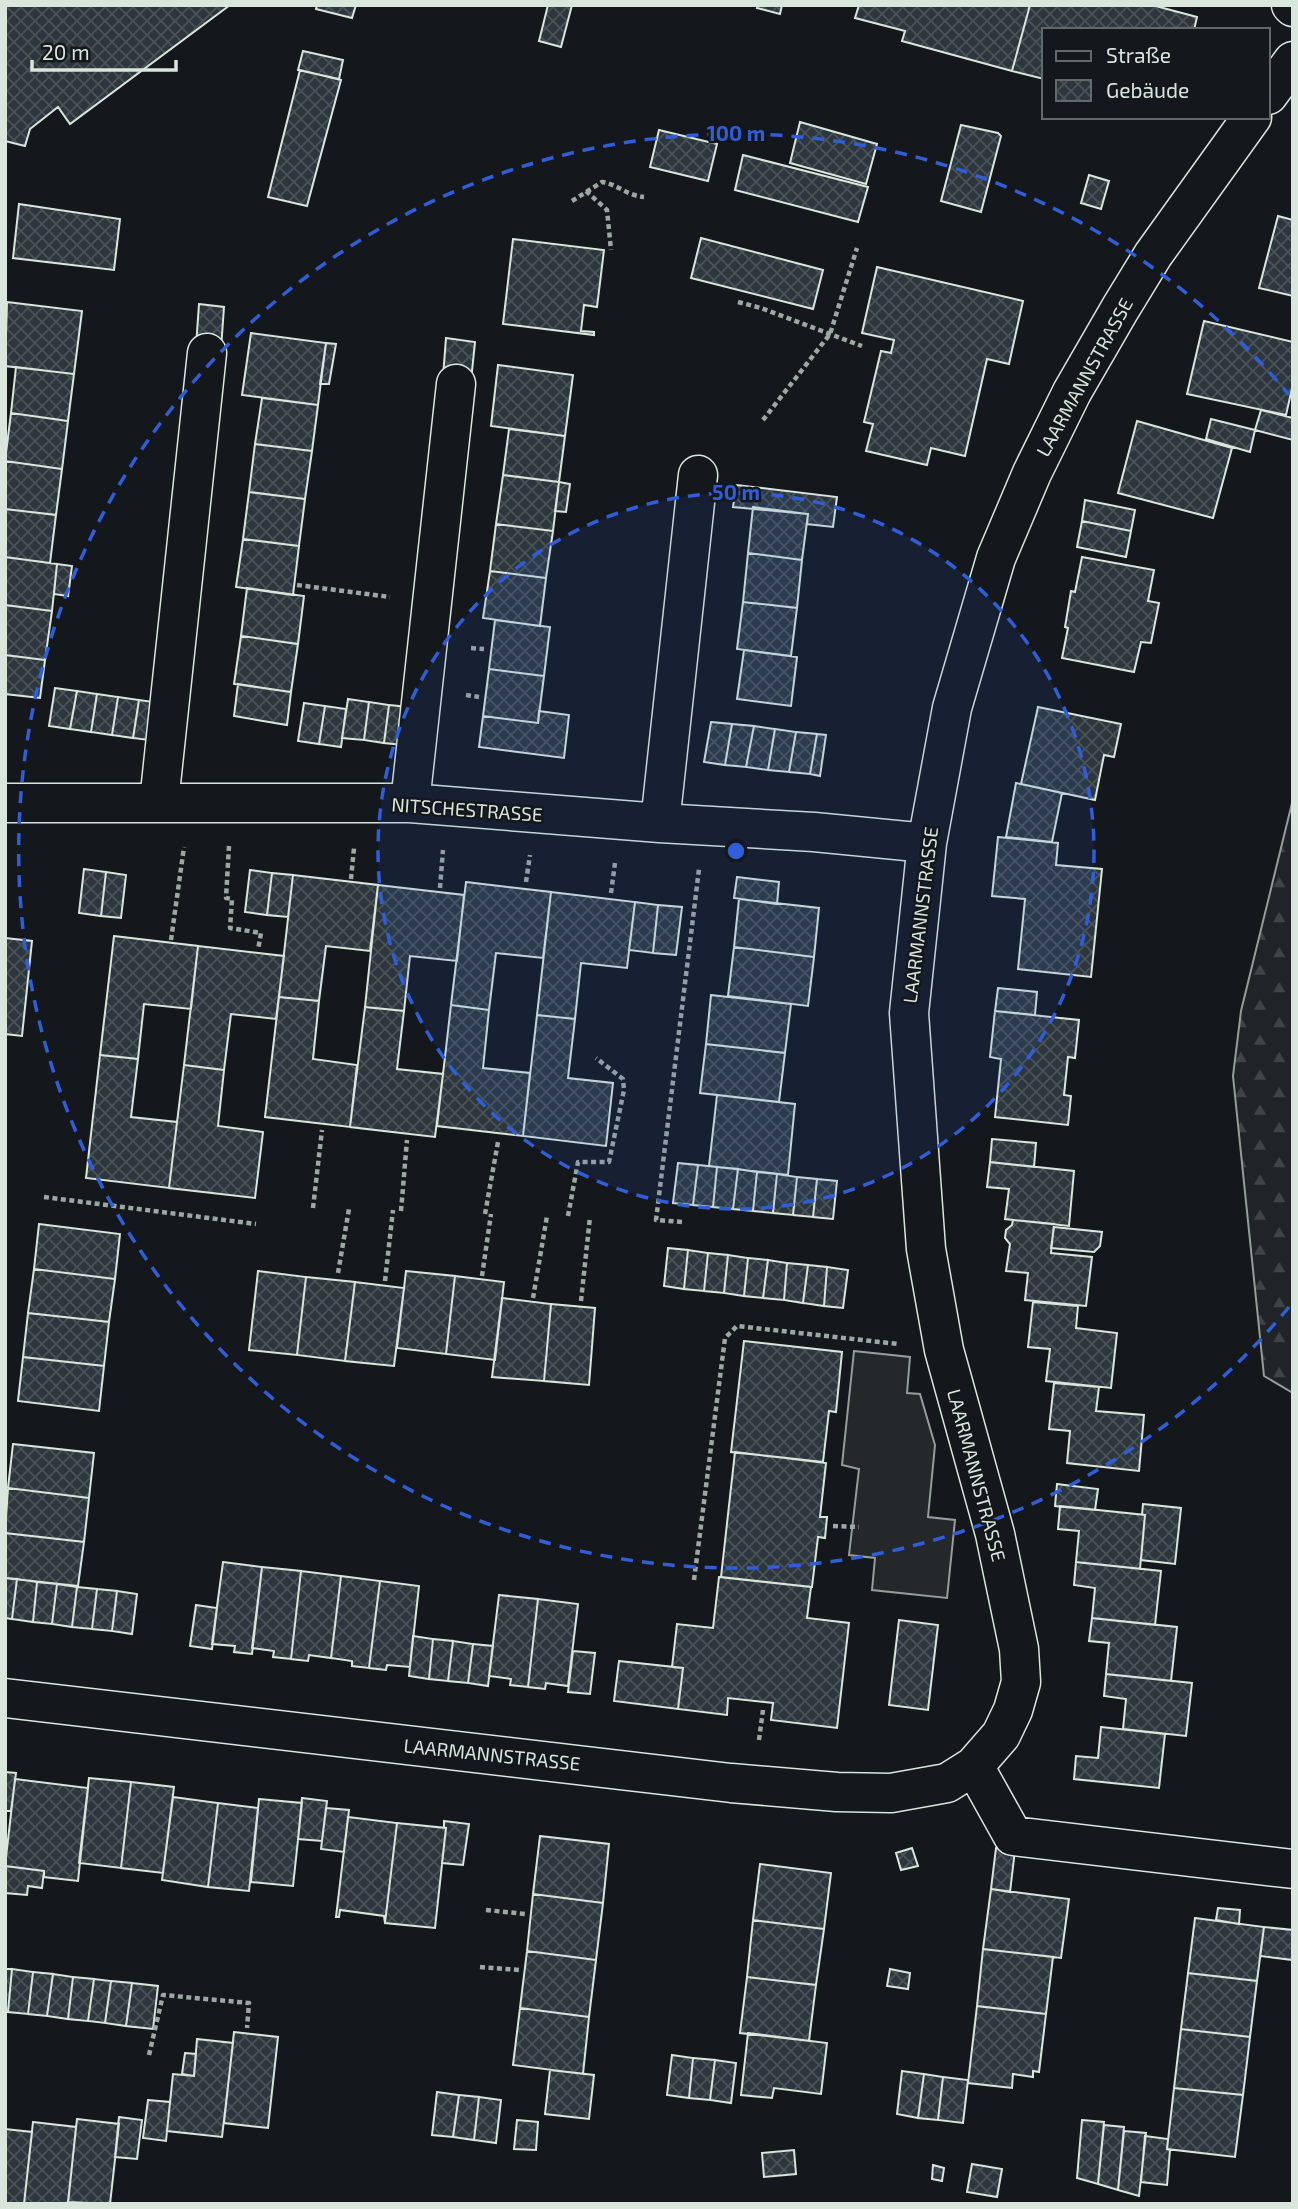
<svg xmlns="http://www.w3.org/2000/svg" width="1298" height="2209" font-family="'Exo 2',sans-serif">
	<style>
		.forest { fill: url(#forest-firs); stroke: #939e99; stroke-width: 2 }
		.parking { fill: #24282b; stroke: #939e99; stroke-width: 2 }
		.building { fill: url(#building-cross-hatch); stroke: #d8e6dc; stroke-width: 2 }
		.lines { fill: none; stroke-linecap: round; stroke-linejoin: round }
		.minor-casing { stroke: #d8e6dc; stroke-width: 41 }
		.path { stroke: #9da8a2; stroke-width: 4.5; stroke-dasharray: 5 3.5; stroke-linecap: butt }
		.minor { stroke: #14181c; stroke-width: 38 }
		.ring { fill: none; stroke: #305dd8; stroke-width: 3.5; stroke-dasharray: 12 9 }
		.labels { text-anchor: middle; dominant-baseline: central; stroke-width: 5; stroke-linejoin: round; paint-order: stroke }
		.street-label { font-size: 19px; fill: #d8e6dc; stroke: #14181c }
		.centre { fill: #305dd8; stroke: #14181c; stroke-width: 3.5 }
		.ring-label { font-size: 21px; text-anchor: middle; font-weight: bold; fill: #305dd8; stroke: #14181c; stroke-width: 5; stroke-linejoin: round; paint-order: stroke }
	</style>
	<defs>
		<pattern id="forest-firs" width="22" height="20" patternUnits="userSpaceOnUse" patternTransform="scale(1.75)"><rect width="22" height="20" fill="#202428"/><path d="M5 1l3.5 6h-7zM16 11l3.5 6h-7z" fill="#404447"/></pattern>
		<pattern id="building-cross-hatch" width="8" height="8" patternUnits="userSpaceOnUse" patternTransform="scale(1.75)"><rect width="8" height="8" fill="#2c363c"/><path d="M0 0l8 8M0 8l8-8" fill="none" stroke="#4a5358"/></pattern>
	</defs>
	<rect width="100%" height="100%" fill="#14181c"/>
	<path class="forest" d="M1293 799V1393L1264 1376 1233 1076 1241 1011Z"/>
	<path class="parking" d="M854 1351 910 1357 907 1393 920 1394 935 1445 928 1517 955 1520 947 1598 872 1590 875 1558 849 1555 859 1469 842 1465Z"/>
	<path class="building" d="M5 5H230L70 124 58 107 30 129 25 146 5 141Z
		M317 5H356L352 18 316 9Z
		M548 5H572L561 47 539 41Z
		M758 5H782L780 14 757 8Z
		M859 5H1030L1012 71 902 41 905 31 855 18Z
		M1030 5H1152L1197 17 1194 30H1044V79L1012 71Z
		M303 51 343 60 339 79 298 70Z
		M300 70 341 80 307 206 268 197Z
		M800 122 877 144 866 184 790 163Z
		M961 125 998 133 1001 136 981 212 941 201Z
		M659 130 717 144 708 181 650 167Z
		M743 155 868 187 858 222 735 190Z
		M1089 175 1109 181 1101 209 1081 203Z
		M19 204 120 219 114 270 13 258Z
		M1278 216 1293 220V296L1259 288Z
		M701 238 823 270 813 309 691 278Z
		M513 239 604 250 597 307 584 305 581 331 594 332V335L503 324Z
		M877 267 1023 301 1009 364 987 359 965 456 931 448 927 465 866 451 873 424 864 422 881 351 891 353 894 340 862 333Z
		M7 302 82 311 74 374 5 366Z
		M199 304 224 307 221 349 196 346Z
		M1204 321 1293 342V384L1286 415 1187 394Z
		M251 333 326 343 318 405 242 395Z
		M446 338 475 342 471 381 443 377Z
		M326 343 336 344 329 384H320Z
		M498 365 573 375 565 436 491 426Z
		M16 367 74 374 68 421 11 413Z
		M262 398 318 405 312 451 255 444Z
		M1261 410 1293 418V440L1255 430Z
		M11 413 68 421 62 469 5 461Z
		M1211 419 1255 430 1250 452 1206 439Z
		M1137 421 1232 448 1213 518 1118 493Z
		M509 429 565 436 559 482 503 475Z
		M255 444 312 451 305 499 249 492Z
		M5 461 62 469 56 515 5 509Z
		M503 475 559 482 553 531 496 524Z
		M559 482 570 484 566 512 555 511Z
		M736 485 837 497 833 527 807 524 808 514 733 507Z
		M249 492 305 499 299 546 243 539Z
		M1085 500 1135 510 1131 531 1082 521Z
		M753 507 808 514 802 560 748 553Z
		M5 509 56 515 50 563 5 557Z
		M1082 521 1131 531 1126 557 1077 547Z
		M496 524 553 531 546 578 490 571Z
		M243 539 299 546 293 595 236 587Z
		M748 553 802 560 797 608 743 602Z
		M5 557 57 564 52 611 5 605Z
		M1082 557 1154 570 1148 601 1159 603 1151 643 1141 642 1134 672 1062 658 1068 628 1065 627 1071 591 1075 592Z
		M57 564 72 566 68 596 54 594Z
		M490 571 546 578 540 626 483 618Z
		M247 588 304 596 298 644 241 636Z
		M743 602 797 608 791 656 737 649Z
		M5 605 52 611 45 660 5 655Z
		M495 620 550 627 544 676 489 669Z
		M241 636 298 644 291 692 234 684Z
		M744 650 797 657 791 706 737 699Z
		M5 655 45 660 40 698 5 694Z
		M489 669 544 676 538 723 483 716Z
		M238 684 291 692 287 725 234 716Z
		M55 688 77 691 70 729 49 726Z
		M77 691 97 694 91 732 70 729Z
		M97 694 118 697 112 735 91 732Z
		M118 697 139 700 133 738 112 735Z
		M348 699 369 702 364 740 342 738Z
		M139 700 160 703 156 741 133 738Z
		M369 702 389 705 384 743 364 740Z
		M304 703 325 706 319 744 298 741Z
		M389 705 408 707 403 745 384 743Z
		M325 706 346 709 341 747 319 744Z
		M1038 707 1121 724 1114 757 1104 755 1095 800 1021 784Z
		M539 711 569 715 564 758 479 747 483 716 538 723Z
		M711 722 732 724 725 765 704 762Z
		M732 724 754 726 746 767 725 765Z
		M754 726 775 729 768 770 746 767Z
		M775 729 796 732 789 772 768 770Z
		M796 732 817 734 810 774 789 772Z
		M817 734 826 735 820 776 810 774Z
		M1016 783 1062 793 1052 842 1006 837Z
		M998 837 1058 843 1056 865 1102 869 1091 977 1018 969 1025 899 992 896Z
		M84 869 106 872 101 916 79 913Z
		M250 870 272 873 267 915 245 912Z
		M106 872 126 875 121 918 101 916Z
		M272 873 293 875 288 917 267 915Z
		M293 875 378 885 370 951 326 946 319 1001 279 997Z
		M737 877 779 882 777 904 734 898Z
		M466 882 551 892 543 958 496 953 489 1010 451 1005Z
		M378 885 464 895 457 961 410 956 404 1011 365 1007Z
		M551 892 635 902 627 968 581 963 575 1019 537 1015Z
		M739 899 819 908 814 957 734 947Z
		M635 902 658 905 653 953 629 950Z
		M658 905 682 907 676 955 653 953Z
		M114 936 198 946 191 1009 144 1004 138 1059 100 1055Z
		M5 938 32 941 22 1036 5 1034Z
		M198 946 284 956 276 1019 231 1014 224 1070 184 1065Z
		M734 947 814 957 808 1006 728 996Z
		M998 988 1037 992 1035 1015 995 1011Z
		M711 995 791 1004 785 1053 706 1044Z
		M279 997 319 1001 313 1059 357 1065 350 1127 265 1117Z
		M451 1005 489 1010 483 1068 530 1073 523 1136 437 1126Z
		M365 1007 404 1011 397 1069 443 1074 435 1137 350 1127Z
		M995 1011 1079 1020 1075 1058 1068 1057 1064 1095 1071 1096 1068 1125 995 1117 1001 1059 990 1057Z
		M537 1015 575 1019 568 1078 613 1083 606 1146 523 1136Z
		M706 1044 785 1053 779 1102 700 1093Z
		M100 1055 138 1059 131 1117 177 1122 169 1188 86 1178Z
		M184 1065 224 1070 218 1126 263 1132 255 1198 169 1188Z
		M717 1095 795 1104 788 1175 709 1166Z
		M992 1139 1036 1143 1034 1167 990 1162Z
		M990 1162 1074 1171 1069 1226 1005 1219 1009 1189 987 1187Z
		M678 1163 698 1165 693 1205 673 1203Z
		M698 1165 717 1167 713 1207 693 1205Z
		M717 1167 738 1169 733 1209 713 1207Z
		M738 1169 757 1172 753 1211 733 1209Z
		M757 1172 777 1174 773 1213 753 1211Z
		M777 1174 797 1177 793 1215 773 1213Z
		M797 1177 817 1179 813 1217 793 1215Z
		M817 1179 837 1181 833 1219 813 1217Z
		M1013 1220 1054 1224 1051 1253 1092 1257 1086 1306 1025 1300 1028 1273 1006 1271 1010 1244 1005 1238 1006 1230 1012 1225Z
		M39 1224 120 1234 115 1279 34 1269Z
		M1054 1227 1102 1232 1100 1246 1094 1252 1051 1248Z
		M668 1248 688 1250 684 1289 664 1286Z
		M688 1250 708 1253 704 1291 684 1289Z
		M708 1253 728 1255 724 1293 704 1291Z
		M728 1255 748 1258 744 1296 724 1293Z
		M748 1258 768 1260 763 1298 744 1296Z
		M768 1260 787 1263 784 1300 763 1298Z
		M787 1263 808 1265 803 1303 784 1300Z
		M808 1265 827 1267 824 1306 803 1303Z
		M827 1267 848 1270 843 1308 824 1306Z
		M34 1269 115 1279 109 1322 28 1313Z
		M258 1271 306 1277 297 1355 249 1350Z
		M406 1271 455 1276 446 1354 397 1348Z
		M455 1276 504 1282 495 1360 446 1354Z
		M306 1277 355 1282 345 1361 297 1355Z
		M355 1282 404 1288 394 1366 345 1361Z
		M502 1298 551 1304 544 1381 492 1377Z
		M1033 1302 1078 1306 1076 1328 1117 1333 1111 1388 1046 1381 1050 1349 1028 1347Z
		M551 1304 595 1308 589 1385 544 1381Z
		M28 1313 109 1322 104 1366 23 1357Z
		M744 1341 842 1352 836 1412 829 1411 823 1462 731 1452Z
		M23 1357 104 1366 99 1411 18 1401Z
		M1054 1383 1099 1387 1096 1411 1144 1415 1139 1471 1067 1463 1070 1431 1049 1429Z
		M13 1444 94 1453 89 1498 8 1488Z
		M735 1452 826 1463 820 1517H827L825 1538 818 1537 812 1587 721 1577Z
		M1057 1484 1098 1489 1095 1510 1055 1506Z
		M8 1488 89 1498 84 1542 5 1533Z
		M1143 1504 1181 1508 1175 1564 1141 1560 1145 1515H1142Z
		M1060 1506 1145 1515 1140 1569 1076 1562 1079 1531 1058 1529Z
		M5 1533 84 1542 78 1586 5 1578Z
		M223 1562 262 1567 252 1654 234 1652 235 1646 212 1644Z
		M1076 1562 1161 1571 1155 1625 1092 1618 1095 1588 1074 1585Z
		M262 1567 301 1571 291 1659 273 1657 274 1651 252 1648Z
		M301 1571 341 1576 331 1658 309 1655 308 1661 291 1659Z
		M341 1576 380 1581 369 1668 352 1666V1661L331 1658Z
		M719 1577 811 1587 807 1618 849 1623 837 1728 771 1720 773 1703 728 1698 727 1715 678 1709 683 1668 672 1667 677 1624 713 1628Z
		M5 1578 17 1579 12 1619 5 1618Z
		M17 1579 37 1582 33 1622 12 1619Z
		M380 1581 419 1586 410 1667 387 1665 386 1670 369 1668Z
		M37 1582 57 1584 52 1624 33 1622Z
		M57 1584 77 1587 72 1627 52 1624Z
		M77 1587 97 1589 92 1629 72 1627Z
		M97 1589 117 1591 112 1631 92 1629Z
		M117 1591 137 1594 132 1634 112 1631Z
		M499 1595 538 1599 528 1687 510 1685 511 1679 489 1676Z
		M538 1599 578 1604 568 1686 546 1683 545 1689 528 1687Z
		M196 1605 217 1608 212 1649 190 1646Z
		M1092 1618 1177 1627 1171 1681 1106 1674 1109 1643 1089 1641Z
		M899 1620 938 1625 928 1710 889 1705Z
		M413 1636 433 1639 429 1679 409 1676Z
		M433 1639 453 1641 448 1681 429 1679Z
		M453 1641 473 1644 468 1683 448 1681Z
		M473 1644 493 1646 488 1686 468 1683Z
		M573 1651 595 1653 590 1694 568 1692Z
		M619 1661 683 1668 678 1709 614 1701Z
		M1106 1674 1192 1683 1186 1736 1123 1729 1126 1699 1104 1696Z
		M1101 1727 1165 1734 1159 1788 1074 1779 1076 1756 1098 1758Z
		M5 1772 16 1773 11 1811H5Z
		M89 1778 131 1782 121 1868 79 1863Z
		M15 1779 88 1788 78 1881 44 1877V1871L5 1866Z
		M131 1782 174 1787 163 1873 121 1868Z
		M173 1797 218 1803 208 1887 162 1880Z
		M302 1798 327 1801 322 1841 298 1839Z
		M259 1799 302 1803 293 1886 251 1882Z
		M218 1803 258 1808 249 1891 208 1887Z
		M326 1808 349 1810 344 1852 321 1849Z
		M348 1817 397 1823 385 1923 384 1916 340 1910 339 1917H336Z
		M444 1821 469 1824 463 1865 442 1863 446 1828H444Z
		M397 1823 446 1828 435 1928 385 1923Z
		M540 1836 609 1844 603 1903 533 1894Z
		M912 1848 918 1866 901 1870 896 1853Z
		M996 1848 1015 1850 1010 1892 991 1889Z
		M760 1864 831 1873 824 1929 753 1920Z
		M5 1866 44 1871 42 1888 28 1886 27 1895 5 1893Z
		M991 1889 1069 1899 1061 1958 983 1949Z
		M533 1894 603 1903 596 1960 527 1951Z
		M1218 1908 1240 1910 1239 1924 1216 1920Z
		M1195 1918 1264 1927 1257 1981 1188 1973Z
		M753 1920 824 1929 816 1985 747 1977Z
		M1264 1927 1293 1930V1960L1260 1956Z
		M983 1949 1053 1957 1046 2014 977 2006Z
		M527 1951 596 1960 589 2017 520 2008Z
		M5 1969H12L8 2012H5Z
		M12 1969 33 1972 28 2014 8 2012Z
		M890 1969 910 1973 908 1989 887 1986Z
		M33 1972 53 1974 47 2016 28 2014Z
		M1188 1973 1257 1981 1250 2037 1181 2029Z
		M53 1974 73 1977 68 2019 47 2016Z
		M73 1977 94 1979 88 2021 68 2019Z
		M747 1977 816 1985 809 2041 740 2033Z
		M94 1979 111 1981 105 2023 88 2021Z
		M111 1981 132 1983 126 2026 105 2023Z
		M132 1983 158 1986 153 2029 126 2026Z
		M977 2006 1046 2014 1039 2072 1033 2071V2077L1013 2074 1012 2088 968 2083Z
		M520 2008 589 2017 583 2074 513 2065Z
		M1181 2029 1250 2037 1243 2095 1174 2088Z
		M234 2032 278 2037 268 2128 224 2123Z
		M748 2033 827 2043 821 2094 774 2088 772 2098 741 2095Z
		M197 2039 233 2043 222 2137 167 2131 173 2074 194 2076Z
		M185 2053 196 2054 194 2076 182 2074Z
		M672 2055 693 2058 689 2098 667 2095Z
		M693 2058 715 2060 710 2100 689 2098Z
		M715 2060 736 2063 731 2103 710 2100Z
		M550 2070 594 2075 589 2119 545 2114Z
		M902 2071 924 2074 918 2118 897 2114Z
		M924 2074 943 2077 938 2120 918 2118Z
		M943 2077 968 2080 963 2123 938 2120Z
		M1174 2088 1243 2095 1235 2157 1167 2149Z
		M437 2092 459 2095 453 2137 432 2135Z
		M459 2095 479 2097 474 2140 453 2137Z
		M479 2097 501 2100 496 2143 474 2140Z
		M148 2100 170 2102 166 2141 143 2138Z
		M119 2117 142 2120 137 2159 115 2157Z
		M77 2119 119 2124 110 2204 68 2202Z
		M517 2120 538 2122 536 2150 514 2149Z
		M1082 2120 1104 2122 1098 2184 1077 2178Z
		M33 2122 76 2127 68 2204H24Z
		M1104 2125 1124 2127 1118 2190 1098 2184Z
		M5 2129 32 2132 24 2204H5Z
		M1124 2131 1146 2133 1139 2196 1118 2190Z
		M1145 2136 1168 2139 1167 2149 1170 2150 1167 2185 1141 2182Z
		M794 2150 796 2174 764 2177 762 2153Z
		M972 2164 1002 2169 997 2197 967 2192Z
		M933 2165 944 2168 942 2181 932 2179Z"/>
	<g class="lines">
		<g class="minor-casing">
			<path id="minor" d="M1291 5 1293 7
				M1268 95 1293 61
				M159 802 207 353
				M5 803H410L660 823 814 832 927 843
				M410 803 456 384
				M660 823 698 475
				M5 1698 731 1783 837 1792 891 1793 947 1783 974 1766 1001 1735 1013 1710 1021 1682 1019 1649 995 1534 944 1350 926 1249 909 1013 927 843 952 708 996 558 1032 473 1072 392 1120 309 1153 255 1252 117
				M974 1766 1013 1836 1293 1869"/>
		</g>
		<path class="path" d="M586 191 607 210 611 250
			M572 201 602 182C617 184 628 196 644 197
			M738 302 761 308 862 346
			M763 420 830 334 857 248
			M297 585 390 597
			M471 648 484 649
			M466 695 479 697
			M229 846 226 898 232 899 230 928 261 933 258 950
			M351 879 354 848
			M526 882 530 855
			M440 888 443 850
			M611 893 615 863
			M171 940 184 847
			M44 1197 256 1224
			M313 1208 322 1130
			M401 1211 407 1140
			M485 1214 498 1142
			M568 1216 578 1162H609L624 1090 623 1079 596 1058
			M682 1222 656 1220 699 869
			M338 1273 349 1209
			M482 1276 491 1214
			M385 1281 393 1210
			M533 1298 547 1216
			M581 1301 590 1217
			M833 1526 859 1527
			M694 1580 725 1338 737 1326 898 1344
			M759 1740 763 1710
			M486 1910 525 1914
			M480 1967 519 1970
			M149 2055 163 1995 249 2003 247 2028"/>
		<use href="#minor" class="minor"/>
	</g>
	<circle cx="736" cy="851" r="358" fill="#305dd8" fill-opacity=".12"/>
	<g class="ring">
		<circle cx="736" cy="851" r="358"/>
		<path d="M1289 1307A717 717 0 1 1 1289 395"/>
	</g>
	<g class="labels">
		<g class="street-label">
			<text transform="translate(1084 377) rotate(-61)">LAARMANNSTRASSE</text>
			<text transform="translate(467 809) rotate(4)">NITSCHESTRASSE</text>
			<text transform="translate(920 915) rotate(-83)">LAARMANNSTRASSE</text>
			<text transform="translate(977 1475) rotate(75)">LAARMANNSTRASSE</text>
			<text transform="translate(492 1754) rotate(6)">LAARMANNSTRASSE</text>
		</g>
	</g>
	<circle cx="736" cy="851" r="10" class="centre"/>
	<g class="ring-label">
		<text x="736" y="141">100 m</text>
		<text x="736" y="500">50 m</text>
	</g>
	<rect width="1298" height="2209" fill="none" stroke="#d8e6dc" stroke-width="14"/>
	<rect x="1042" y="28" width="228" height="91" fill="#14181c" stroke="#626a69" stroke-width="2"/>
	<rect x="1056" y="51" width="35" height="10" fill="#14181c" stroke="#626a69" stroke-width="2"/>
	<text x="1106" y="63" font-size="21" fill="#d8e6dc">Straße</text>
	<rect x="1056" y="80" width="35" height="21" fill="url(#building-cross-hatch)" stroke="#626a69" stroke-width="2"/>
	<text x="1106" y="98" font-size="21" fill="#d8e6dc">Gebäude</text>
	<path d="M32 60v10h144v-10" fill="none" stroke="#d8e6dc" stroke-width="3.5"/>
	<text x="42" y="60" font-size="21" fill="#d8e6dc" stroke="#14181c" stroke-width="5" paint-order="stroke">20 m</text>
</svg>
